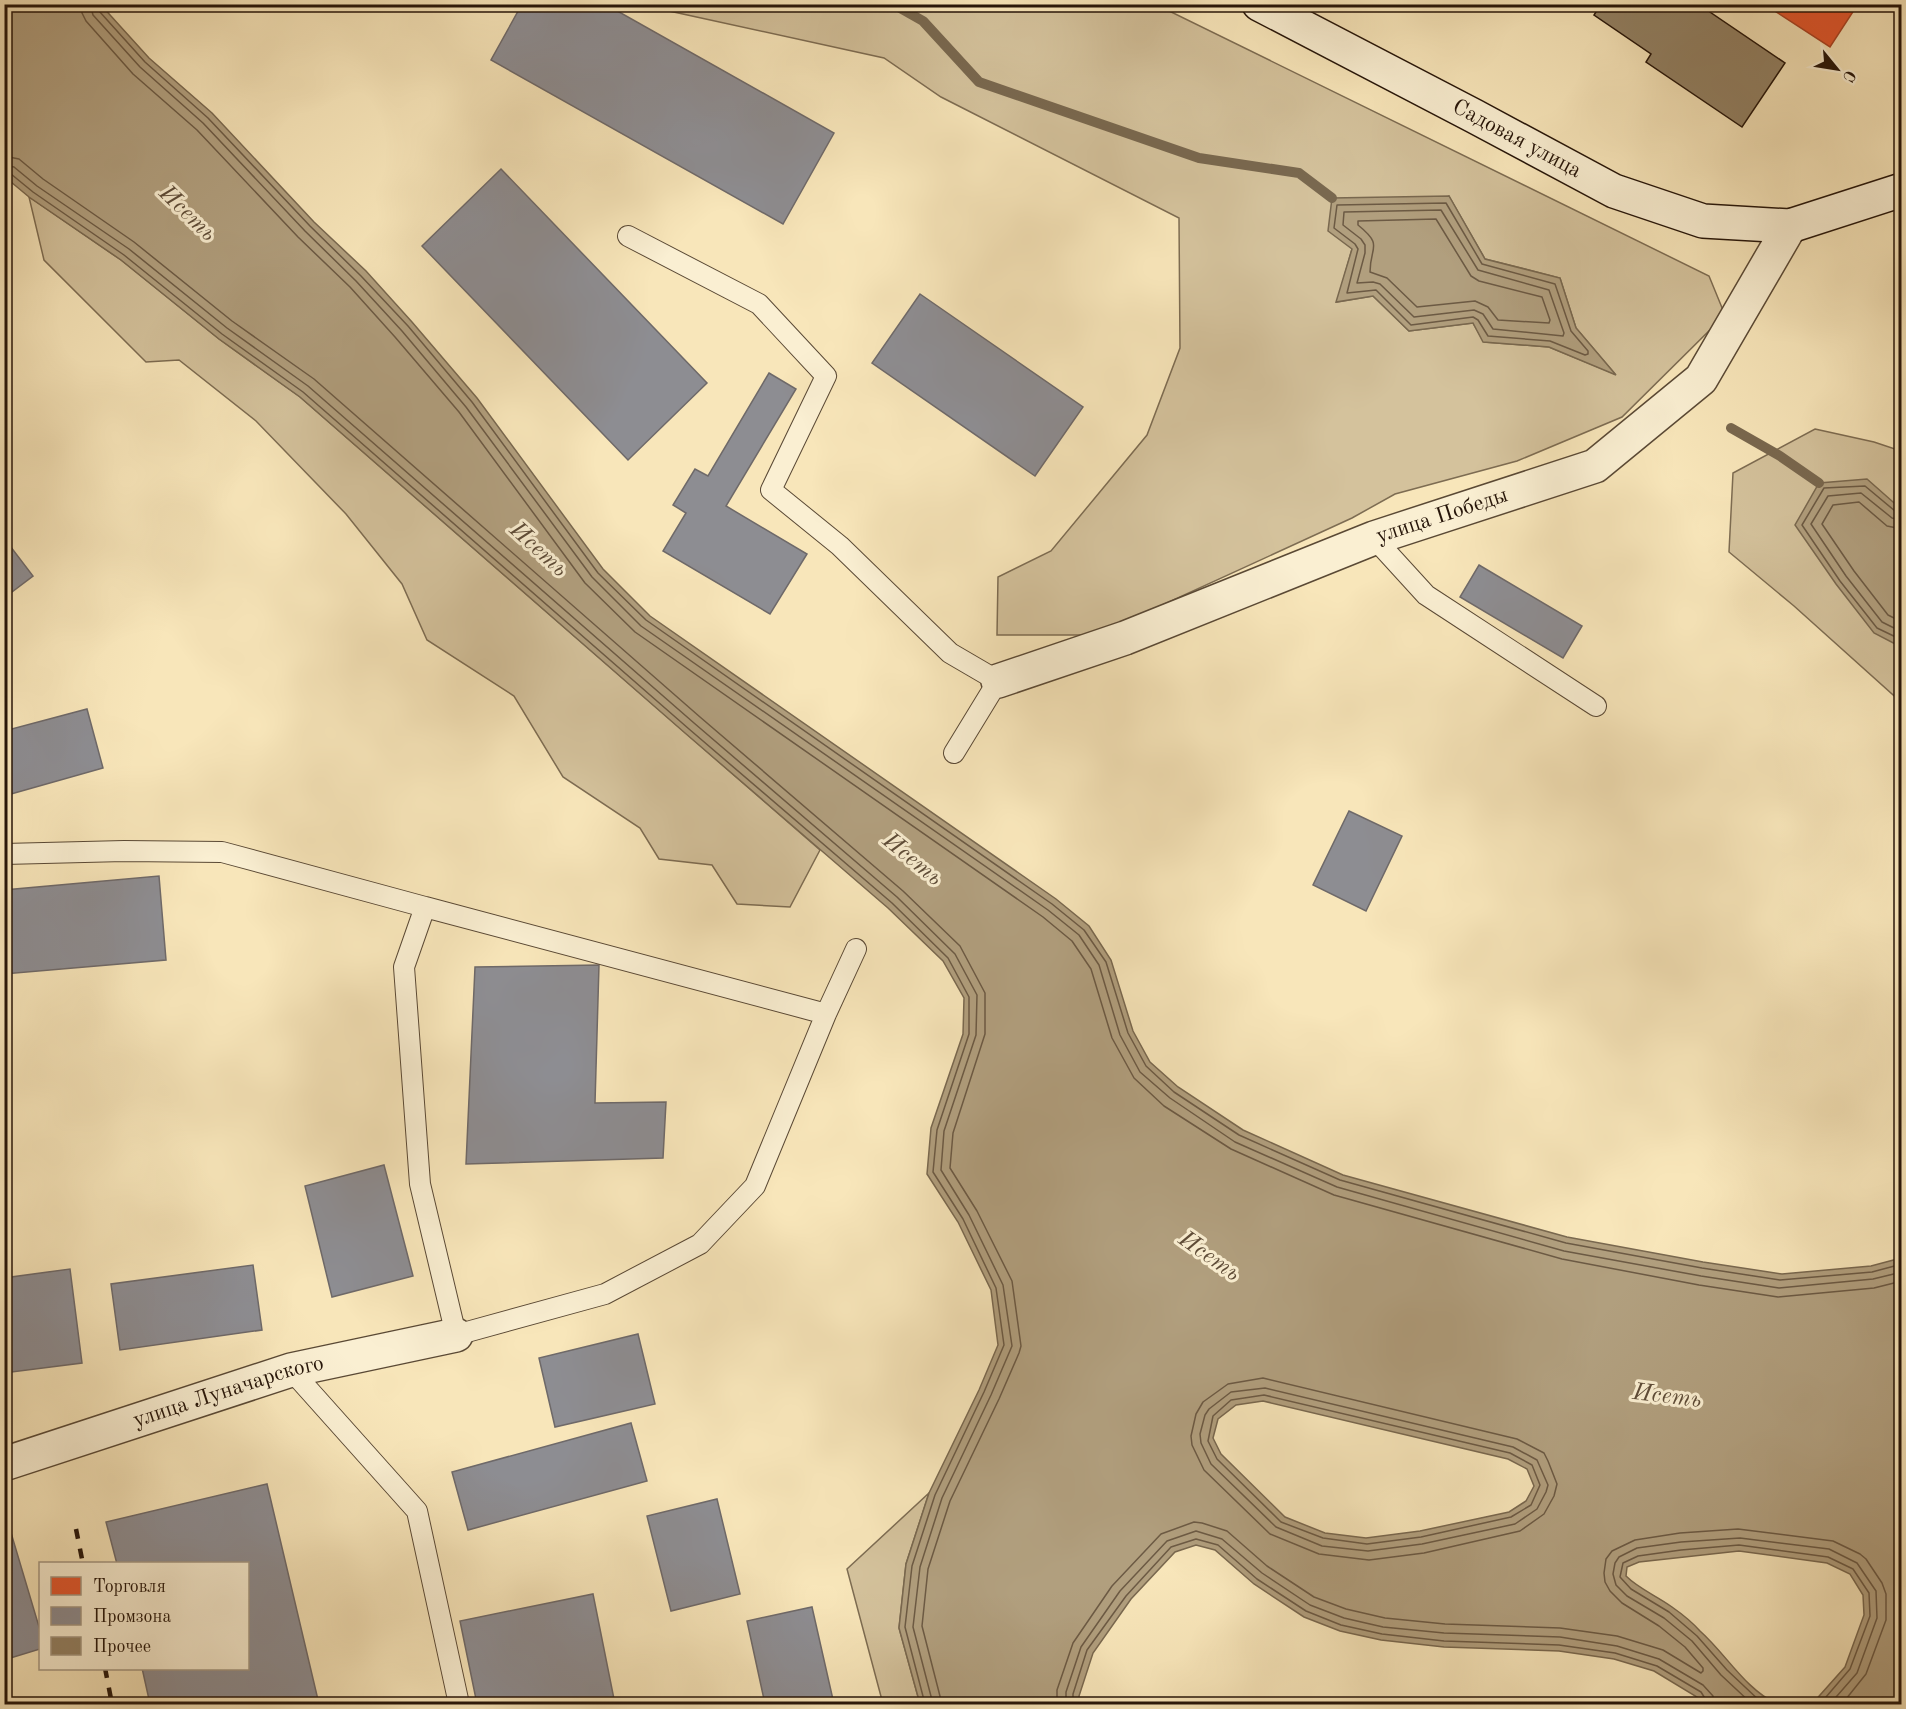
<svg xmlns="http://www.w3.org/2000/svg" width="1906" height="1709" font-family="'Old Standard TT',serif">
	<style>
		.green { fill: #d4c29c; stroke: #7d6c52; stroke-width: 1.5; fill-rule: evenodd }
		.water { fill: #b19f7e; stroke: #79684f; stroke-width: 1.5; fill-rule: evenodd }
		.shops { fill: #e4572e; stroke: #ab4323; stroke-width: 1.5 }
		.industry { fill: #8d8d92; stroke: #6e6969; stroke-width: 1.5 }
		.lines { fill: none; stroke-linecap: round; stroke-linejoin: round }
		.shore { stroke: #6c5a44; stroke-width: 1.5 }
		.stream { stroke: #79684f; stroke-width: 10 }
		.building { fill: #938265; stroke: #261509; stroke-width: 1.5 }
		.service-casing { stroke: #5a4935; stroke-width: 22 }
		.minor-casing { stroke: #5a4935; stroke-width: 36 }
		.secondary-casing { stroke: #261509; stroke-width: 36 }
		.service { stroke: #faefd2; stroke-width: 20 }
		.minor { stroke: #faefd2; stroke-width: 33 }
		.secondary { stroke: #faefd2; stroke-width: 33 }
		.rail { stroke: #261509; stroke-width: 4.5; stroke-dasharray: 10 10; stroke-linecap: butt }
		.labels { text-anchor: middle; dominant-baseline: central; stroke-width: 6; stroke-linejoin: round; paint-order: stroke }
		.street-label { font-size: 22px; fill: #261509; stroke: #faefd2 }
		.water-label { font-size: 24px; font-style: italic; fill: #5e4c38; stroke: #faefd2 }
	</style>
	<rect width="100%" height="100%" fill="#f8e6ba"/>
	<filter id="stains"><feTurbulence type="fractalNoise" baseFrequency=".00333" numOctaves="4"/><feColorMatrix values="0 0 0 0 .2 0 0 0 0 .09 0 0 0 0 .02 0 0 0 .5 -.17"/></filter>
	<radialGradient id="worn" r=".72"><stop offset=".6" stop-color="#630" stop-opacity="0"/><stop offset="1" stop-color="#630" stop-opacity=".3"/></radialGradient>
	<path class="green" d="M653 5H1157L1709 276 1725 315 1622 417 1517 461 1395 494 1352 518 1097 635H997L998 577 1051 551 1147 435 1180 348 1179 218 941 97 884 58 660 9ZM1449 196 1485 259 1560 278 1576 328 1615 374 1549 347 1484 342 1473 323 1409 331 1373 296 1337 302 1352 249Z
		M29 197 121 260 219 339 300 397 820 850 790 907 737 904 712 865 659 859 640 828 563 777 514 696 427 640 402 584 346 514 256 421 179 360 146 362 44 260Z
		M1815 429 1874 442 1901 451V702L1794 606 1729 552 1733 473Z
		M929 1493 906 1564 899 1628 920 1704H883L847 1569Z"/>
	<path class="water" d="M4 5H101L149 58 212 113 314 222 366 271 412 322 477 398 603 569 650 616 1056 899 1089 926 1111 960 1133 1031 1150 1062 1178 1087 1243 1130 1343 1175 1567 1237 1703 1262 1782 1274 1871 1266 1901 1258V1704H1812L1845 1667 1864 1615 1863 1595 1850 1574 1827 1563 1739 1551 1639 1562 1627 1567 1626 1576C1639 1589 1657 1596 1672 1607 1682 1614 1692 1622 1700 1631 1726 1654 1745 1689 1777 1704H1702L1697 1697 1654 1671 1614 1659 1559 1651 1444 1647 1381 1640 1340 1631 1304 1617 1254 1584 1215 1550 1196 1545 1175 1552 1131 1599 1093 1653 1079 1696V1704H920L899 1628 906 1564 929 1493 979 1390 998 1345 991 1290 958 1222 927 1174 931 1128 963 1034 964 998 943 961 888 908 685 733 300 397 219 339 121 260 29 197 5 177ZM1263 1401 1508 1459 1527 1469 1534 1486 1526 1501 1509 1512 1420 1531 1366 1538 1325 1533 1285 1517 1221 1454 1213 1438 1218 1419 1236 1405Z
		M1449 196 1485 259 1560 278 1576 328 1616 375 1549 347 1483 342 1473 323 1409 331 1373 296 1336 302 1352 249 1328 231 1332 198Z
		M1867 479 1901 509V647L1874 633 1836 584 1795 525 1819 483Z"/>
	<path class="shops" d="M1764 4H1858L1830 47Z"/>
	<path class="industry" d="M522 4H605L834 133 783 224 491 60Z
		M501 169 707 383 628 460 422 246Z
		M920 294 1083 407 1035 476 872 363Z
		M769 373 796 389 726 506 807 554 770 614 663 551 686 513 673 505 695 469 708 476Z
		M4 538 33 576 4 598Z
		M1479 565 1582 626 1563 658 1460 597Z
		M87 709 103 768 4 796V731Z
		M1349 811 1402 836 1366 911 1313 885Z
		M159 876 166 960 4 974V890Z
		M599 965 595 1103 666 1102 663 1158 466 1164 475 967Z
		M384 1165 413 1276 332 1297 305 1186Z
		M253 1265 262 1330 120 1350 111 1284Z
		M70 1269 82 1363 4 1373V1278Z
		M638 1334 655 1404 555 1427 539 1358Z
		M631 1423 647 1481 468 1530 452 1472Z
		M267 1484 319 1704H150L142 1668H248V1564H117L106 1522Z
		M717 1499 740 1594 671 1611 647 1516Z
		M4 1516H6L40 1630V1649L4 1660Z
		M593 1594 615 1704H477L460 1621Z
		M812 1607 834 1704H765L747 1621Z"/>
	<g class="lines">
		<path class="shore" d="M81 4 82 13 86 21 133 74 197 130 298 237 350 287 395 337 459 412 585 583 635 632 1043 917 1072 941 1091 969 1112 1038 1134 1078 1164 1106 1231 1149 1334 1195 1562 1259 1699 1285 1778 1297 1874 1288 1902 1281
			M90 4 93 15 140 67 203 123 305 231 356 281 402 331 466 407 592 577 641 626 1048 910 1079 935 1099 965 1120 1035 1140 1072 1170 1098 1235 1142 1337 1187 1564 1251 1701 1276 1779 1288 1873 1279 1902 1272
			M97 4 99 11 145 62 208 118 310 226 361 276 408 326 472 402 598 573 646 620 1052 904 1084 930 1106 962 1128 1033 1146 1066 1174 1092 1239 1135 1340 1180 1566 1243 1702 1268 1780 1280 1872 1272 1902 1264
			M4 156 19 159 43 179 134 242 232 321 314 379 700 717 903 891 960 946 985 993V1034L953 1133 950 1168 977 1211 1012 1281 1021 1346 1019 1353 999 1399 950 1501 928 1569 922 1626 942 1704
			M4 165 14 167 37 186 129 249 227 328 308 386 694 723 897 897 955 954 977 995 976 1035 944 1131 941 1170 969 1215 1003 1285 1012 1346 991 1395 942 1498 920 1567 913 1627 933 1704
			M4 173 11 174 33 192 124 255 222 334 303 392 689 729 892 903 948 958 969 997V1034L937 1130 933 1172 963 1219 996 1288 1004 1345 984 1392 935 1495 912 1566 905 1627 925 1704
			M1446 203 1482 264 1555 284 1571 331 1588 351V354L1585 355 1550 341 1488 336 1478 320 1473 317 1411 325 1376 290 1347 293 1358 249 1355 244 1334 228 1337 205Z
			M1441 210 1478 270 1549 290 1564 333 1563 336 1493 329 1483 314 1474 310 1414 317 1380 284 1373 282 1357 283 1365 253V245L1361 239 1343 225 1344 212Z
			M1436 219 1471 276 1479 281 1542 297 1550 320 1549 323 1498 320 1488 307 1475 301 1417 307 1387 278 1370 272C1370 246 1384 246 1358 225V221Z
			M1902 513 1895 511 1865 486 1824 488 1802 525 1840 581 1877 628 1902 640
			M1902 520 1892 518 1861 493 1828 496 1811 524 1846 576 1882 622 1902 632
			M1902 529 1887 526 1859 502 1833 505 1822 524 1854 571 1888 615 1902 622
			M1263 1378 1517 1439 1544 1453 1548 1461 1557 1484 1554 1496 1544 1514 1520 1531 1424 1553 1369 1560 1319 1554 1270 1534 1204 1470 1192 1445 1191 1436 1196 1414 1203 1402 1228 1384Z
			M1265 1388 1513 1447 1537 1460 1548 1485 1546 1492 1537 1509 1515 1524 1422 1544 1368 1551 1322 1546 1276 1527 1211 1464 1201 1443 1200 1434 1205 1415 1209 1409 1231 1392Z
			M1264 1395 1510 1453 1532 1465 1540 1485 1531 1505 1511 1517 1421 1537 1367 1544 1323 1538 1281 1522 1217 1459 1208 1441 1213 1416 1231 1400Z
			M1057 1704V1690L1073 1643 1112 1586 1161 1534 1194 1522 1202 1523 1227 1531 1267 1566 1314 1597 1346 1609 1385 1618 1445 1624 1560 1628 1617 1636 1663 1650 1701 1673 1703 1671V1668L1685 1647 1659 1626 1622 1603 1610 1591 1605 1582 1604 1573 1606 1559 1612 1551 1635 1540 1680 1533 1738 1529 1833 1541 1860 1554 1866 1559 1882 1583 1886 1594V1620L1866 1674 1842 1704
			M1066 1704V1692L1081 1647 1120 1591 1167 1541 1196 1531 1222 1539 1262 1573 1310 1605 1344 1618 1383 1627 1444 1633 1560 1637 1617 1646 1659 1659 1703 1685 1713 1696 1714 1704
			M1073 1704V1694L1087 1650 1126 1596 1171 1547 1196 1539 1218 1545 1257 1579 1306 1611 1341 1625 1382 1634 1444 1641 1559 1645 1615 1653 1657 1666 1701 1692 1706 1700 1707 1704
			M1752 1704 1721 1675 1692 1641 1664 1618 1627 1596 1616 1585 1613 1574 1615 1563 1619 1557 1637 1548 1681 1542 1740 1538 1829 1549 1857 1563 1876 1591 1877 1618 1857 1673 1830 1704
			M1763 1704 1727 1670 1697 1636 1669 1612 1631 1589 1620 1577 1623 1563 1638 1556 1681 1550 1739 1545 1828 1557 1853 1569 1869 1593 1870 1616 1850 1669 1820 1704"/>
		<path class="stream" d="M893 4 923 21 979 82 1199 158 1299 173 1332 198
			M1731 428 1780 456 1819 483"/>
	</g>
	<path class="building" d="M1601 4H1698L1785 63 1742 127 1646 62 1651 54 1594 15Z"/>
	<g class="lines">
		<g class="service-casing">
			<path id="service" d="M628 236 759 304 826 376 771 490 840 546 950 653 998 681 954 753
				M1374 538 1426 595 1596 706
				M4 854 124 851 222 852 425 907
				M826 1014 755 1186 700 1244 605 1294 456 1335 420 1184 404 967 425 907 826 1014 856 949
				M291 1370 417 1511 459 1704"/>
		</g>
		<g class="minor-casing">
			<g id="minor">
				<path id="s1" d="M998 681 1125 638 1374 538 1595 466 1701 379 1790 226"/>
				<path id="s2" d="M4 1464 291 1370 456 1335"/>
			</g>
		</g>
		<g class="secondary-casing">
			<g id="secondary">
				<path id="s3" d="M1259 4 1474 116 1614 191 1703 221 1790 226 1902 190"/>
			</g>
		</g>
		<use href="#service" class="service"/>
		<use href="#minor" class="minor"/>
		<use href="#secondary" class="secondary"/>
		<path class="rail" d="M76 1529 83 1564
			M105 1668 112 1704"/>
	</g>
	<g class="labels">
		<g class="street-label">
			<text stroke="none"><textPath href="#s3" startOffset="291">Садовая улица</textPath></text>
			<text stroke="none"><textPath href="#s1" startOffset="474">улица Победы</textPath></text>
			<text stroke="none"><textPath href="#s2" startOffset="236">улица Луначарского</textPath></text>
		</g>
		<g class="water-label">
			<text transform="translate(187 214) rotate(44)">Исеть</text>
			<text transform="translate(538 550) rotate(42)">Исеть</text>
			<text transform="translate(912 860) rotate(39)">Исеть</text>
			<text transform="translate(1209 1257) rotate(35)">Исеть</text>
			<text transform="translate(1667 1397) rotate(7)">Исеть</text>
		</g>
	</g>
	<rect width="1906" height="1709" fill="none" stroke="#f8e6ba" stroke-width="24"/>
	<rect x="6" y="6" width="1894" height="1697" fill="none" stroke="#261509" stroke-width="3"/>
	<rect x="12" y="12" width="1882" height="1685" fill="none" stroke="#261509" stroke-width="1.5"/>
	<rect x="39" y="1562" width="210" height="108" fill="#faefd2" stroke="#a59882" stroke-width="1.5"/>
	<rect x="51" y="1577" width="30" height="18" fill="#e4572e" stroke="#a59882" stroke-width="1.5"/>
	<text x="93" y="1592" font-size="18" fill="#261509">Торговля</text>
	<rect x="51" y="1607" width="30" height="18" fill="#8d8d92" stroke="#a59882" stroke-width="1.5"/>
	<text x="93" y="1622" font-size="18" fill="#261509">Промзона</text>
	<rect x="51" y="1637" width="30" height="18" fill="#938265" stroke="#a59882" stroke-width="1.5"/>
	<text x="93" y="1652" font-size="18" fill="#261509">Прочее</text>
	<g transform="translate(1837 69) rotate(120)" stroke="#faefd2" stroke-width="4.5" paint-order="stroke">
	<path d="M0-4.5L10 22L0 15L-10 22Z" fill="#261509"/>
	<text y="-9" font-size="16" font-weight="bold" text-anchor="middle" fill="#261509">С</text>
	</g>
	<rect width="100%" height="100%" filter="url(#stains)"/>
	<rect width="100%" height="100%" fill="url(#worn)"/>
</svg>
